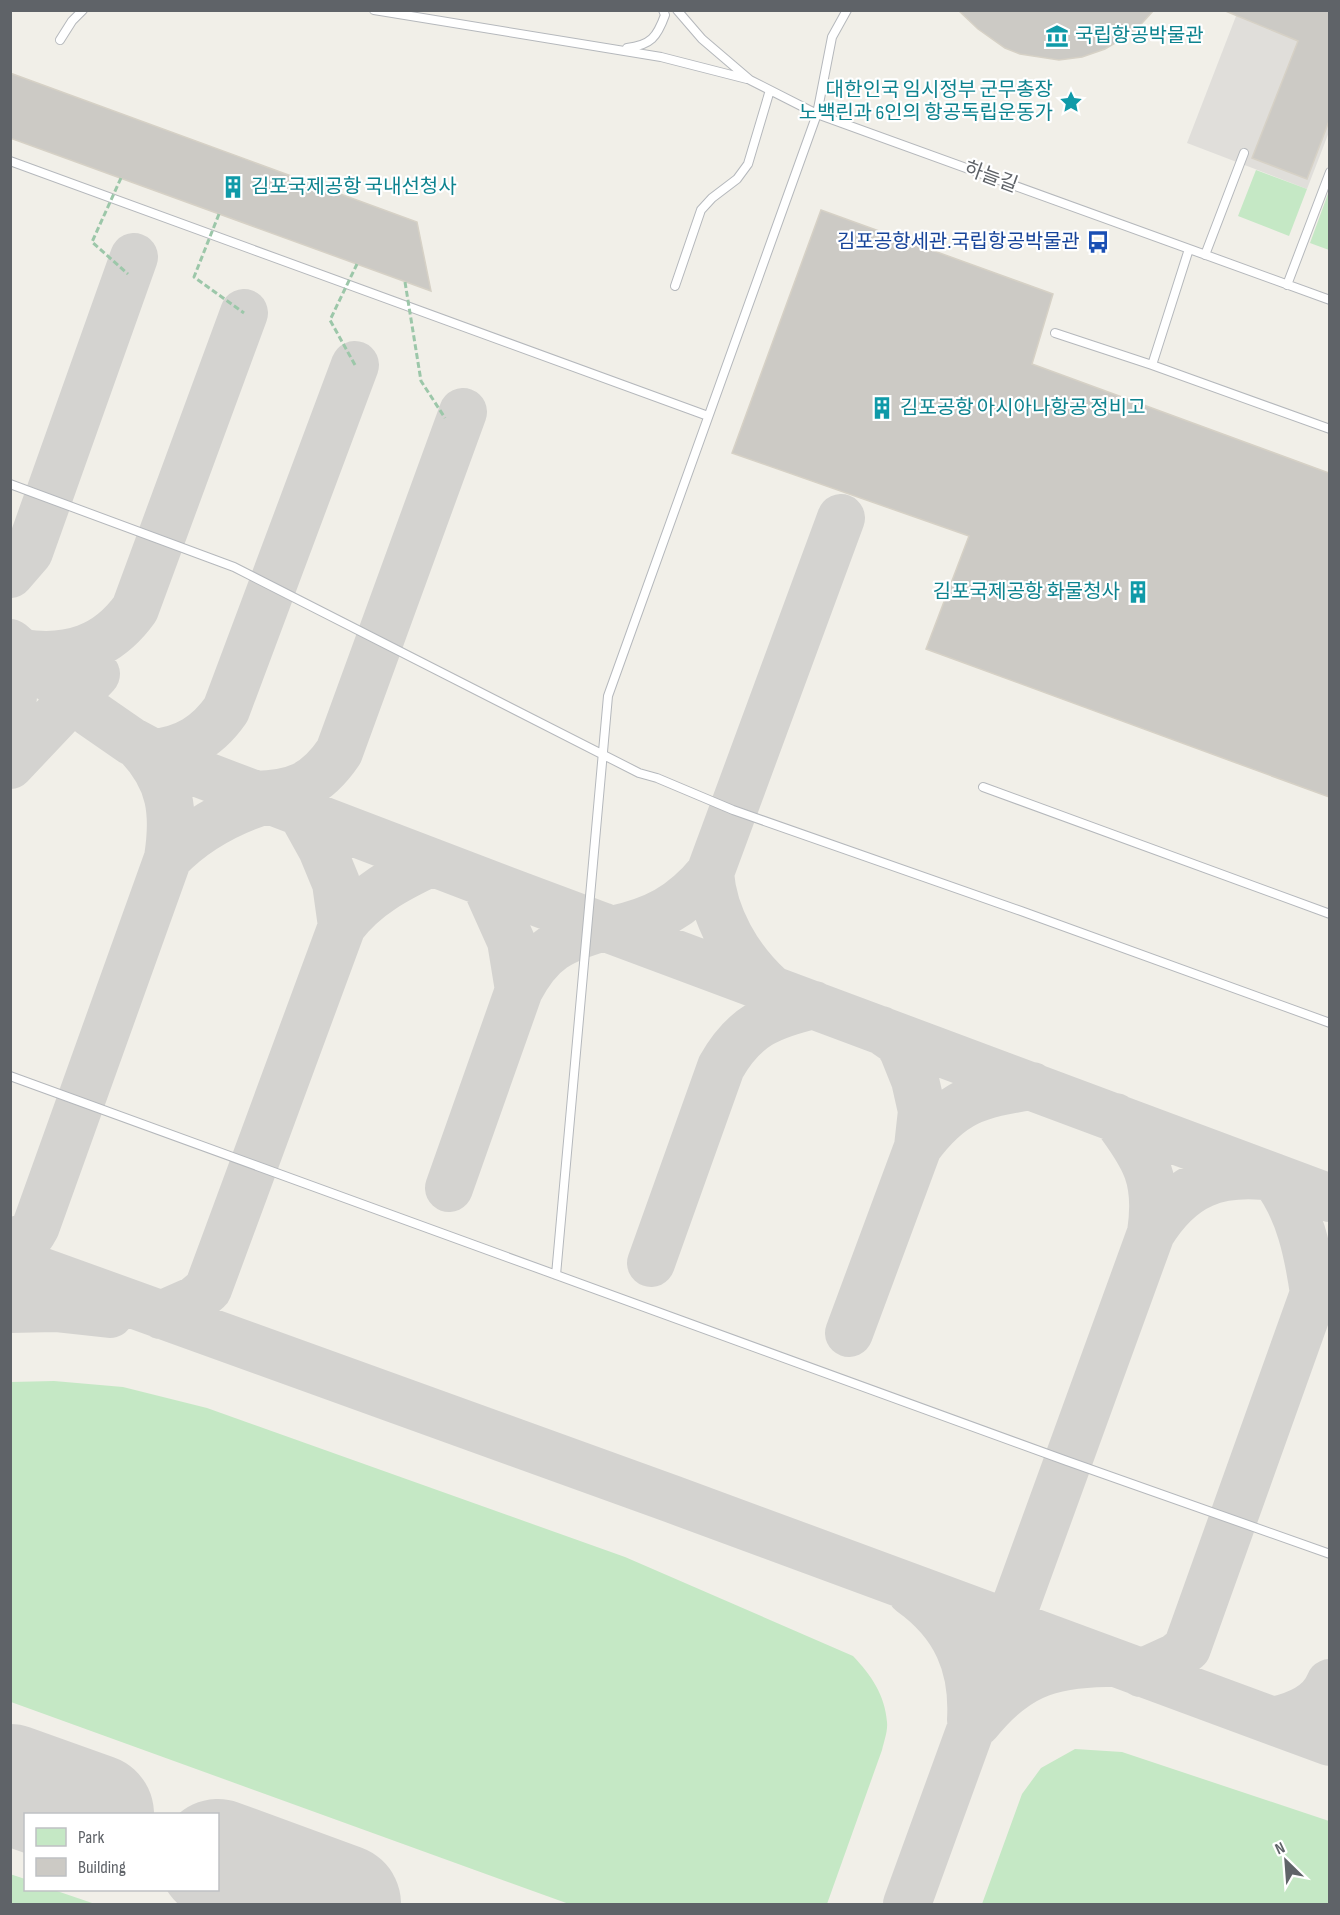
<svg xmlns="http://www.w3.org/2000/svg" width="1340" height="1915" font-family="'Sofia Sans Condensed','Noto Sans KR',sans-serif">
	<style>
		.industrial { fill: #e0deda }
		.green { fill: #c5e8c5 }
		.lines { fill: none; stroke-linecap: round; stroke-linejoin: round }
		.taxiway { stroke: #d4d3d0; stroke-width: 48 }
		.runway { stroke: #d4d3d0; stroke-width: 120 }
		.building { fill: #cccac5; stroke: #d6d1c6; stroke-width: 1.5 }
		.service-casing { stroke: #b5b8bc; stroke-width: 10 }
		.service { stroke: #fff; stroke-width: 8 }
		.path-bridge { stroke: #9cc7a9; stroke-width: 3; stroke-dasharray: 6 3; stroke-linecap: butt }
		.labels { text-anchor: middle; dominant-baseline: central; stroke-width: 4.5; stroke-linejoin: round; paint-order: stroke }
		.culture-label { font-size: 20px; fill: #0d838f; stroke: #fff; text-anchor: start }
		.street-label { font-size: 20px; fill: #5f6368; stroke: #fff }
		.transit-label { font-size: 20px; fill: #164399; stroke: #fff; text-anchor: end }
	</style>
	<rect width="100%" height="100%" fill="#f1efe8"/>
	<path class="industrial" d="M1238 11H1329V132L1307 189 1187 143Z"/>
	<path class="green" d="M1256 170 1307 189 1289 236 1238 216Z
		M1329 191V250L1310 243Z
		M54 1381 123 1387 207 1408 625 1557 853 1656C871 1675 885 1695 887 1722 888 1731 884 1741 882 1750L827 1904H569L11 1702V1382Z
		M1075 1749 1122 1752 1329 1821V1904H982L1022 1794 1041 1768Z
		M10 1874 25 1879 26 1890H54L95 1904H11Z"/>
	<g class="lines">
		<path class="taxiway" d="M10 574 29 552 134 257
			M10 643 92 714 131 741 172 763 518 895 1330 1198
			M22 653C69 660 107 648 135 609L244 313
			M10 661 14 687 10 724
			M139 746C171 780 175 813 168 858
			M153 753C185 750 208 736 226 710L355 365
			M10 765 96 674
			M255 795C294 794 316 786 339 752L463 412
			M302 813 322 849 336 883 342 926
			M710 873C713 916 738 959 770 988
			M485 883 511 941 519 990
			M612 930C654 921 682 907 710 873L841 518
			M881 1030 897 1041 903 1050 915 1080 922 1111 918 1147
			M1115 1117C1146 1158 1159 1180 1151 1233
			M449 1188 519 990C542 947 560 941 604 927
			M10 1245 32 1233 36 1226 168 858C196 829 228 812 266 800
			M10 1260 672 1499 1330 1742
			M651 1263 721 1067C744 1026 770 1015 814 1005
			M10 1309 55 1308 110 1314
			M161 1315 195 1300 208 1289 342 926C365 895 398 878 432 862
			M849 1333 918 1147C952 1101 978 1094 1032 1086
			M911 1592C956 1624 974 1666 971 1720
			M1141 1673 1176 1657 1187 1648 1314 1293 1330 1273
			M1273 1721C1296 1716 1321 1707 1330 1683
			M977 1723C1015 1676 1047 1664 1106 1663
			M907 1904 1151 1233C1182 1183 1218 1170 1274 1177 1300 1211 1308 1252 1314 1293"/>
		<path class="runway" d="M10 1784 94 1814
			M218 1859 341 1904"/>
	</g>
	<path class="building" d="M958 10H1154L1134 32 1105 49 1082 57 1059 60 1020 54 1005 48 978 29Z
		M1223 10H1329V121L1307 179 1252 158 1298 41Z
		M10 73 417 222 431 291 10 138Z
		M821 210 1053 294 1032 364 1329 473V797L926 649 969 536 732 453Z"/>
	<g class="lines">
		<g class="service-casing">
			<path id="service" d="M374 10 661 57 747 79
				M677 10 702 39 750 80 817 114 1330 300
				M60 40 72 21 83 10
				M627 48C651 45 657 37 665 15L663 10
				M10 161 708 416
				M1205 255 1244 153
				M1287 285 1330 172
				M675 286 701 210 712 198 737 179 748 164 770 90
				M1055 333 1152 365 1330 429
				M1152 365 1189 249
				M10 484 234 567 639 773 657 778 733 810 1021 911 1330 1023
				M983 787 1330 914
				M10 1076 1067 1461 1330 1554
				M556 1275 608 696 817 114 832 37 847 10"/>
		</g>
		<use href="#service" class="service"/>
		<path class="path-bridge" d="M121 178 92 242 128 274
			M219 214 194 277 244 313
			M405 282 421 381 445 418
			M355 365 330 320 357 264"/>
	</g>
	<defs>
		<g id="museum-bare" transform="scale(1.8)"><path d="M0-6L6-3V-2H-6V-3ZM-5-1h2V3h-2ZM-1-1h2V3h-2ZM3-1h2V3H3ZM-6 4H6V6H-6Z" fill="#0f9aa8" stroke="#fff" stroke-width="2.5" paint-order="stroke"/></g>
		<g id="sight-bare" transform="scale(1.8)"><path d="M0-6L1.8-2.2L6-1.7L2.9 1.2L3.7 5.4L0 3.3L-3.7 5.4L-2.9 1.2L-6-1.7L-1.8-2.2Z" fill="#0f9aa8" stroke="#fff" stroke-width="2.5" paint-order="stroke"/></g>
		<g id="building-bare" transform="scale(1.8)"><path d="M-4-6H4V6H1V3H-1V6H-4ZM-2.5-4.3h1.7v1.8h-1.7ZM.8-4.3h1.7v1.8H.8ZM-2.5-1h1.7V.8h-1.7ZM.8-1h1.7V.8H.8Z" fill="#0f9aa8" stroke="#fff" stroke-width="2.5" paint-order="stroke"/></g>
		<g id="bus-bare" transform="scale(1.8)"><path d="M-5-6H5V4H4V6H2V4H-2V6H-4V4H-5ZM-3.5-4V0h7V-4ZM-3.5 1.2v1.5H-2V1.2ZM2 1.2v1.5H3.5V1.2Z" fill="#1a4fb4" stroke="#fff" stroke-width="2.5" paint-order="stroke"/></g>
	</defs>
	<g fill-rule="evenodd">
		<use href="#museum-bare" x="1057" y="36"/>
		<use href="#sight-bare" x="1071" y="102"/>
		<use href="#building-bare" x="233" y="187"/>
		<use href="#bus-bare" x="1098" y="242"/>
		<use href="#building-bare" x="882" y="408"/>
		<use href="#building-bare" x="1138" y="592"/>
	</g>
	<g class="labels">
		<g class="culture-label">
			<text x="1075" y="36">국립항공박물관</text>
			<text x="1053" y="90" text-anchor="end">대한인국 임시정부 군무총장<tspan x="1053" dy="23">노백린과 6인의 항공독립운동가</tspan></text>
			<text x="251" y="187">김포국제공항 국내선청사</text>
			<text x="900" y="408">김포공항 아시아나항공 정비고</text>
			<text x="1120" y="592" text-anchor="end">김포국제공항 화물청사</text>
		</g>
		<g class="street-label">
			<text transform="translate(991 177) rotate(20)">하늘길</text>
		</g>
		<g class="transit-label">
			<text x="1080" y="242">김포공항세관.국립항공박물관</text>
		</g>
	</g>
	<rect width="1340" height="1915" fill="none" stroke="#5f6368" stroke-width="24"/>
	<rect x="24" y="1813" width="195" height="78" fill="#ffffff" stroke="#bfc1c3" stroke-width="1.5"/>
	<rect x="36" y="1828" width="30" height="18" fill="#c5e8c5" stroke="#bfc1c3" stroke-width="1.5"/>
	<text x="78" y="1843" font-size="18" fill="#5f6368">Park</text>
	<rect x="36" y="1858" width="30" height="18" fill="#cccac5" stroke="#bfc1c3" stroke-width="1.5"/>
	<text x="78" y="1873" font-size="18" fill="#5f6368">Building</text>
	<g transform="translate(1286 1861) rotate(335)" stroke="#ffffff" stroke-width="4.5" paint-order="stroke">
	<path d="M0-4.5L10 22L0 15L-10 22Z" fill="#5f6368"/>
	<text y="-9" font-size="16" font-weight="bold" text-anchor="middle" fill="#5f6368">N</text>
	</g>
</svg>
